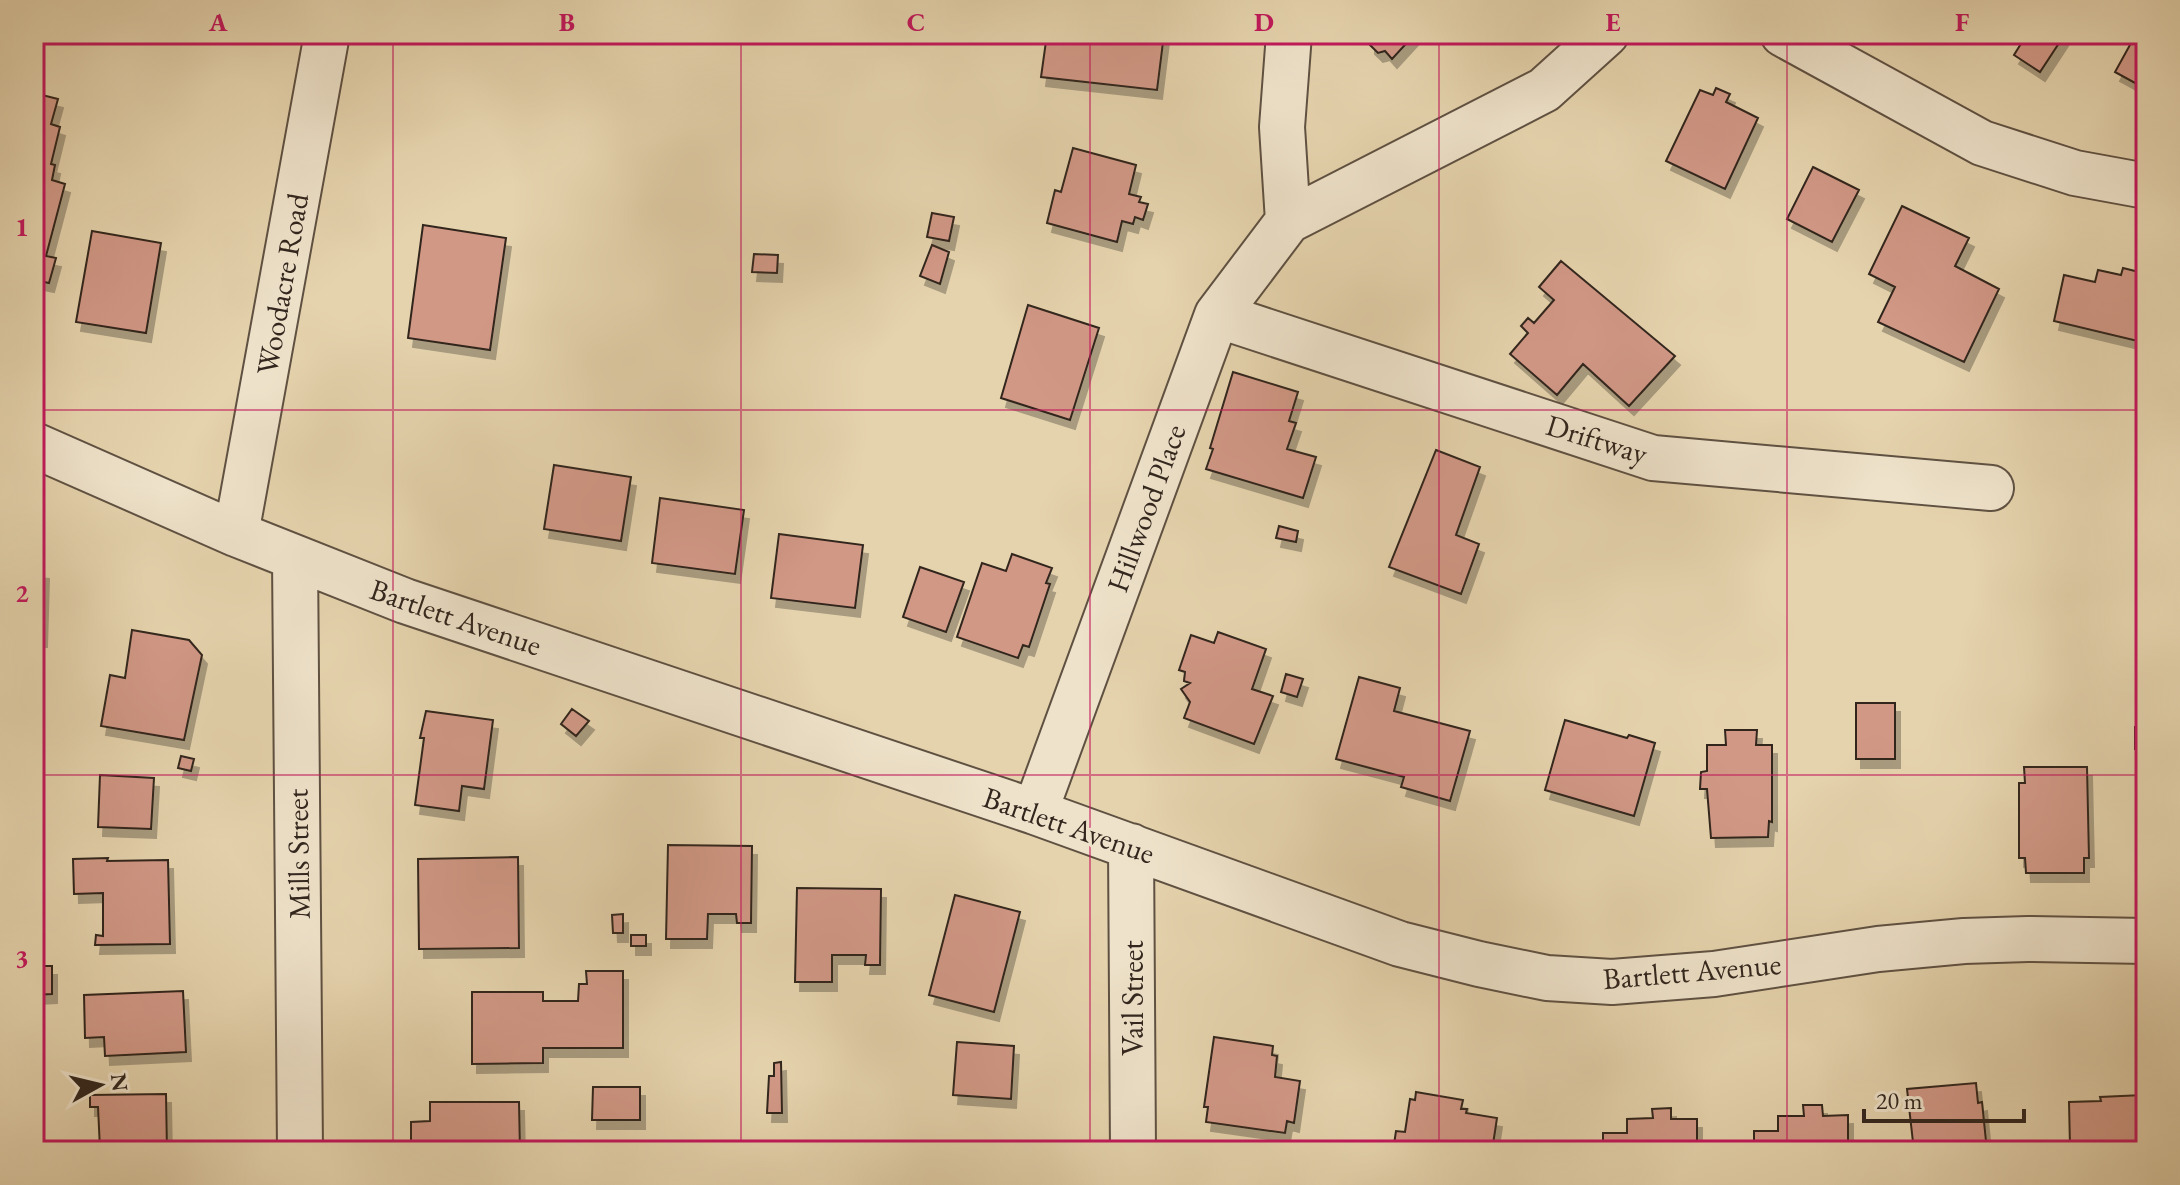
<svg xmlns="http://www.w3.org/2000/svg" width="2180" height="1185" font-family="'EB Garamond',serif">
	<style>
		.building { fill: #d19886; stroke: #32261e; stroke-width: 2; filter: url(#shadow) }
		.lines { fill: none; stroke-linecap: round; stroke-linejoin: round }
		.minor-casing { stroke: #5f5142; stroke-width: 48 }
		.minor { stroke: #eee2ca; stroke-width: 44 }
		.grid { fill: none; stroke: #c2185b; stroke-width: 2; stroke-opacity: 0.55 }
		.labels { text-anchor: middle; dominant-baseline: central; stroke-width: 6; stroke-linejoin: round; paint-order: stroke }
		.street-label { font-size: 30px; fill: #32261e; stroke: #eee2ca }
		.neatline { fill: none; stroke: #c2185b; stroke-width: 3 }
		.grid-label { font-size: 26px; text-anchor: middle; font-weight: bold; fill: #c2185b }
	</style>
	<defs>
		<filter id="shadow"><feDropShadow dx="5" dy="9" stdDeviation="0" flood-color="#0004"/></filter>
	</defs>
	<rect width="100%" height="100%" fill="#e5d3ad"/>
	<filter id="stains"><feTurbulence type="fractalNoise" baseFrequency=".0025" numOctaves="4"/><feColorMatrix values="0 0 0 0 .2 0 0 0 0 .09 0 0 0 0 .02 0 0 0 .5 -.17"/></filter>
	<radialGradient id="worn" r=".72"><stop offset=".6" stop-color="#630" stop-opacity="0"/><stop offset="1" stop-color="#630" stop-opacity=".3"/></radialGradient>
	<path class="building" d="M1047 34H1164L1157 90 1041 77Z
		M1365 34H1415L1392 59 1385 51 1378 53 1370 45V39Z
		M2027 34H2065L2040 72 2014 55Z
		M2136 34H2146V89L2115 72Z
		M1716 88 1730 94 1726 102 1758 118 1725 189 1666 161 1700 90 1713 95Z
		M34 93 58 99 51 124 60 127 51 164 55 165 52 180 65 184 46 256 56 258 49 283 34 280Z
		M1073 148 1136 165 1129 194 1141 197 1139 202 1148 204 1143 220 1135 217 1133 224 1122 221 1117 242 1047 223 1055 190 1061 192Z
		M1813 167 1859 190 1832 242 1787 219Z
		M1902 206 1969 238 1955 266 1999 289 1964 362 1878 322 1895 287 1869 274Z
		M932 213 954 217 949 241 927 237Z
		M423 225 506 238 490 350 408 338Z
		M92 231 161 243 146 333 76 322Z
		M932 245 949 252 940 284 920 276Z
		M754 254 778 255 777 273 752 272Z
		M1561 261 1675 356 1629 406 1583 364 1557 395 1510 354 1528 333 1521 326 1528 318 1534 323 1554 300 1539 287Z
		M2123 268 2139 272 2137 279 2146 281V343L2054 321 2064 275 2095 282 2098 270 2121 275Z
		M1028 305 1099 328 1070 420 1001 398Z
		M1233 372 1298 392 1289 421 1296 423 1287 449 1316 457 1303 498 1206 469 1213 449 1210 448Z
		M1436 450 1480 467 1456 535 1479 544 1461 594 1389 567Z
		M554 465 631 477 621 541 544 529Z
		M660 498 744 510 735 574 652 563Z
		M1279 526 1298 531 1296 542 1276 538Z
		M779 534 863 545 855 608 771 598Z
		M1012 554 1052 568 1046 583 1050 584 1029 647 1023 645 1018 658 957 637 982 563 1006 571Z
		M920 567 964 582 946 632 903 617Z
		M34 569 44 570 42 638H34Z
		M132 630 189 640 202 655 184 740 101 726 110 675 125 678Z
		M1218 632 1266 649 1252 689 1273 696 1254 744 1184 718 1190 702 1181 689 1190 683 1184 681 1185 672 1179 670 1191 635 1214 643Z
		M1286 674 1303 679 1297 697 1281 692Z
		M1359 677 1400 688 1394 711 1470 731 1450 801 1401 787 1404 777 1336 759Z
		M1856 703H1895V759H1856Z
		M572 709 589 721 576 736 561 724Z
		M426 711 493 720 484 789 462 786 459 811 415 805 424 738H420Z
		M1565 720 1627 738 1629 735 1655 743 1634 816 1545 790Z
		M2135 727H2146V750L2135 749Z
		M1725 730H1757L1756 745H1772V822L1769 821 1768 837 1711 838 1707 789H1700L1701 772 1707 771V745H1726Z
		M181 756 194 759 191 771 178 768Z
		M2024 767H2087L2089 858H2084V873H2026L2025 858H2019V783H2025Z
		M100 775 154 778 151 829 98 827Z
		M668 845 752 846 751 923H737L736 914H708L707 939H666Z
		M518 857 519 948 419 949 418 859Z
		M108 858 107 861 168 860 170 944 95 945 96 935 103 936V893L74 894 73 859Z
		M797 888 881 889 880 965H865L866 955H832V982H795Z
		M955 895 1020 912 994 1012 929 995Z
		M623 914V933H613L612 915Z
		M631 935H646V946H631Z
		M34 966H52V994L34 995Z
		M586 971H623V1048H543V1063L472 1064V992H543V1001H578L579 984H587Z
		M183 991 186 1052 105 1056 104 1037 85 1038 84 995Z
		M1214 1037 1273 1046 1272 1055 1277 1056 1275 1077 1300 1081 1294 1123 1287 1121 1285 1133 1206 1122 1208 1107H1204Z
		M957 1042 1014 1046 1011 1099 953 1095Z
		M781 1062 782 1113H767L769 1076H774V1063Z
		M1976 1083 1978 1103 1982 1102 1987 1151H1914L1907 1089Z
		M593 1087H640V1120H592Z
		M1416 1092 1463 1100 1461 1109H1467L1466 1113 1497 1118 1492 1151H1393L1396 1131 1405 1132 1410 1099 1415 1100Z
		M166 1094 167 1151H72L100 1149 98 1107H90V1095Z
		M2143 1095 2145 1151H2060V1146H2070L2069 1102 2101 1101 2100 1097Z
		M430 1102H519L520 1151H411V1122L430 1121Z
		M1803 1105H1822L1823 1116 1848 1115V1151H1754V1131H1778V1116H1804Z
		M1671 1108V1119H1697V1151H1603V1133H1627V1119L1653 1118 1652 1109Z"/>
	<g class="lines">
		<g class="minor-casing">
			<path id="minor" d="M1783 34 1982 143 2075 173 2146 186
				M1288 221 1544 90 1606 34
				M1217 315 1653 458 1991 488
				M34 445 236 534 405 601 1035 812 1400 944 1479 964 1547 978 1612 982 1714 974 1878 949 1964 941 2028 939 2146 941
				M236 534 327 34
				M295 558 300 1151
				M1035 812 1217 315 1288 221 1282 127 1289 34
				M1131 846 1133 1151"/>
		</g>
		<use href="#minor" class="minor"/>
	</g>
	<path class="grid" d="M393 34V1151M741 34V1151M1090 34V1151M1439 34V1151M1787 34V1151M34 410H2146M34 775H2146"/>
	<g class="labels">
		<g class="street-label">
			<text transform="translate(282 284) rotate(-80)">Woodacre Road</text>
			<text transform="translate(1597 439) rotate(17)">Driftway</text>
			<text transform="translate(1146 508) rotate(-70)">Hillwood Place</text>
			<text transform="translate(456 617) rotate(19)">Bartlett Avenue</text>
			<text transform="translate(1069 825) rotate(19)">Bartlett Avenue</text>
			<text transform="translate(298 854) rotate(-91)">Mills Street</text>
			<text transform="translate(1692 971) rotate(-5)">Bartlett Avenue</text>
			<text transform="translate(1132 998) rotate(-90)">Vail Street</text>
		</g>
	</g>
	<rect width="2180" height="1185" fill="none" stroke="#e5d3ad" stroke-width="88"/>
	<g transform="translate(100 1085) rotate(82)" stroke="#eee2ca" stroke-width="6" paint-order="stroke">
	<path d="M0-6L14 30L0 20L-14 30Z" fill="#32261e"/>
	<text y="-12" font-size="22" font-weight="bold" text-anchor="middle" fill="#32261e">N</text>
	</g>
	<path d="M1864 1109v12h160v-12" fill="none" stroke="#32261e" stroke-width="4"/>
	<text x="1876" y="1109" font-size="24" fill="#32261e" stroke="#eee2ca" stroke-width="6" paint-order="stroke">20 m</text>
	<rect x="44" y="44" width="2092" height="1097" class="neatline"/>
	<g class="grid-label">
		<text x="218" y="31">A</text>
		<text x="567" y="31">B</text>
		<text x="916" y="31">C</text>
		<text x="1264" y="31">D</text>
		<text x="1613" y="31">E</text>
		<text x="1962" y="31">F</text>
		<text x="22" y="236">1</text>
		<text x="22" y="602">2</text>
		<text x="22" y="967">3</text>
	</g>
	<rect width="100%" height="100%" filter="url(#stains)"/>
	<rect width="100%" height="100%" fill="url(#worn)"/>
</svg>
